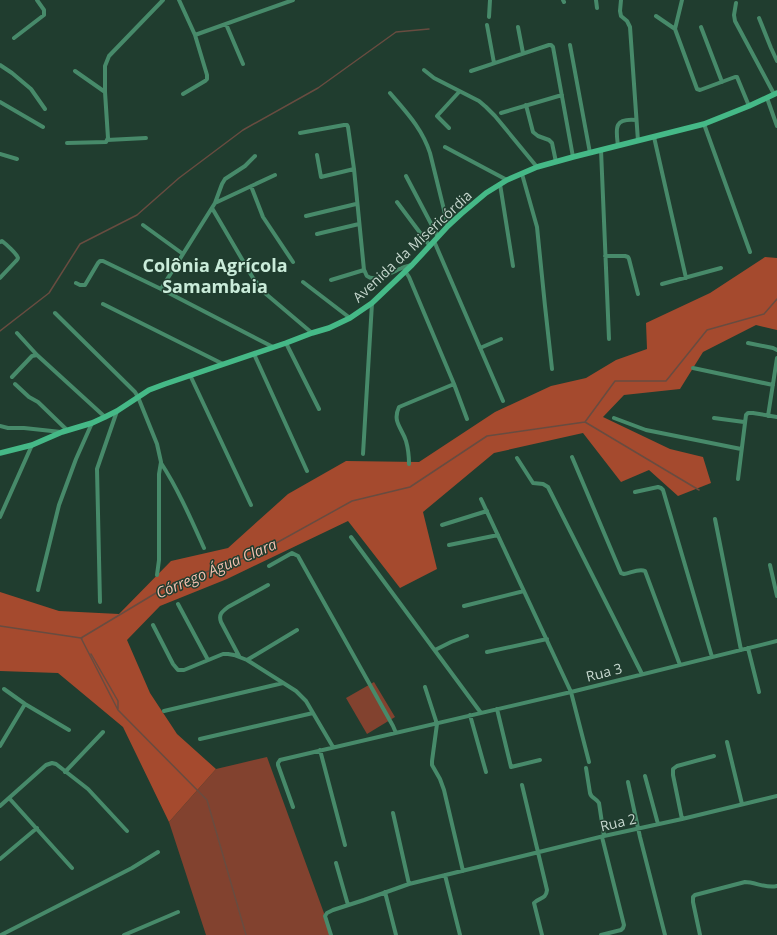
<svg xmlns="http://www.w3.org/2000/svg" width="777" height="935" font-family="'Open Sans',sans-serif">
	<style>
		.green { fill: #82422f }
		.forest { fill: #a54a2e }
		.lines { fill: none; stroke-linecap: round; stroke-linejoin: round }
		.stream { stroke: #684c40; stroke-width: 1.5 }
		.street { stroke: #478a6a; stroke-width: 4 }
		.secondary { stroke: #45b987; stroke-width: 5.5 }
		.labels { text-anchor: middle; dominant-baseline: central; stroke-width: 3; stroke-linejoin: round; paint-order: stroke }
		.street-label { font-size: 14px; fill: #c7d8cf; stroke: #203d2f }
		.water-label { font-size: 15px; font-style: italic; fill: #f2bfaf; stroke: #203d2f }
		.district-label { font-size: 18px; font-weight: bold; fill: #caecda; stroke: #203d2f }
	</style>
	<rect width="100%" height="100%" fill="#203d2f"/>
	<path class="green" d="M374 682 395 717 367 734 346 698Z
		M267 757 332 935H206L169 822 216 769Z"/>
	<path class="forest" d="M765 257 777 258V330L756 325 703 352 680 389 624 395 603 417 670 449 703 457 711 483 678 496 649 470 621 482 583 433 494 453 423 512 437 569 400 588 348 521 227 579 160 606 127 640 150 693 177 734 216 769 169 822 123 727 58 673 0 671V592L59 611 119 614 171 561 228 548 288 494 346 461 419 462 495 412 551 386 586 378 616 360 647 349 646 323 710 293Z"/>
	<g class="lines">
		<path class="stream" d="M0 331 49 293 80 244 137 215 179 178 243 130 318 88 396 32 429 29
			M585 422 615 381H666L707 330 764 314 777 299
			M0 626 81 638 82 639
			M91 654 118 701V709
			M246 935 207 800 118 710 81 638 166 587 260 552 352 501 410 487 487 436 585 422 699 490"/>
		<path class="street" d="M179 0 195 35 207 75V79L205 81 183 94
			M563 0 564 2
			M596 0 597 8
			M621 0 620 11 621 16 627 21 630 27 638 141
			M682 0 675 29 697 89 700 90 735 77H737L749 106
			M736 3 734 15 735 21 774 94
			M656 16 675 29
			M489 17 490 0
			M759 18 771 48 777 61
			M226 24 243 64
			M487 25 494 63
			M518 27 523 53
			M701 27 722 82
			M195 35 293 0
			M14 38 44 15V10L37 0
			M570 45 590 153
			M0 65 12 73 31 89 45 109
			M424 70 434 78 479 101 486 107 495 116 537 167
			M75 71 105 92
			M471 71 549 45H551L553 47 573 157
			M390 93C406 112 422 128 430 153L448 226
			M767 98 777 126
			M0 102 43 127
			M526 105 533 132 538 136 549 140 552 143 556 162
			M501 113 562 95
			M704 124 750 252
			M449 128 437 116 459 92
			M300 133 344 125H347L348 127 354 169 364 270C365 271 366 275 367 276 375 283 394 271 402 268 405 266 408 266 412 265
			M654 137 686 278
			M107 140 146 138
			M67 143 106 142 108 138 105 92V66L109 56 163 0
			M618 146C616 129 613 118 636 120
			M445 147 507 180
			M601 150 609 339
			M0 154 17 159
			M317 155 321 177 354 169
			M522 174 537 227 545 306 552 369
			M406 176 438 237
			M500 184 513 266
			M251 186 263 217 293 262
			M397 202 430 246
			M215 203 275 175
			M212 208 253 278 266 294 312 333
			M306 216 356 204
			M143 225 183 254
			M317 234 359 224
			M434 241 503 401
			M0 242 2 241C6 244 17 254 18 258 18 259 17 260 16 261L0 278
			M605 256H625L628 257 629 259 638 294
			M405 271 409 277 454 384 467 419
			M331 280 364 270
			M303 282 350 318
			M76 283 80 285H85L98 263 100 261H103L161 289 273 347
			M662 284 721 268
			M161 289 215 203 222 184 225 179 245 166 255 156
			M103 304 223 364
			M55 313 135 392 138 397 157 444 161 462 159 474V560L157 575
			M17 333 37 355 105 417
			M286 343 319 409
			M748 343 773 348 777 350
			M480 348 501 339
			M254 354 307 471
			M693 368 773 385
			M190 375 251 505
			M12 377 32 356 37 355
			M15 384 29 397 38 402 67 430
			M768 416 777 358
			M614 418 646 430 741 449
			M714 418 744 422
			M0 426 8 428H24L61 432
			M363 454 372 303
			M572 457 621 573 624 574C631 573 639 568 645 571L680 665
			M517 458 533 483 543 484 548 487 642 674
			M161 463C178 489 191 519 204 548
			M409 464C409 456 408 448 406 441 402 428 392 422 399 407L454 384
			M738 479 746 415 748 413H753L777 417
			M635 492 658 487 661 488 663 490 712 657
			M481 499 571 692 589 762
			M0 517 32 445
			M715 519 741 650
			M442 525 487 511
			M351 537C394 596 438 654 481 713
			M449 545 498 535
			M770 565 777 596
			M269 566 292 553 298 556 393 726 396 733
			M38 590 59 505 76 459 92 423
			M100 602 97 469 117 411
			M178 604 208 660
			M464 606 524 591
			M153 625 173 664 178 670H184L223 654H228L234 655 247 660 296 691 306 701 333 747
			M748 648 759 692
			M435 650 451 642 467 636
			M487 652 547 639
			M239 656 221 622C218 614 223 611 228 607L268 585
			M247 660 297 630
			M425 687 437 724 432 761V765L440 779 444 790 463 871
			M4 689 25 704 69 730
			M497 709 511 767 540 760
			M164 711 283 683
			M470 715 486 772
			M200 739 313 713
			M727 742 742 804
			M0 746 25 704
			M320 750 345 845
			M586 768 590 793C591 798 596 798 599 803L604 836
			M65 772 103 732
			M645 776 658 824
			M628 782 640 837 665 935
			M522 785 547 890C546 900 539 897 534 903L542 935
			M9 798 72 868
			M0 806 46 765 52 763 56 764 88 789 127 831
			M293 807 278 765V763L280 760 571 692 777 641
			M393 813 409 884
			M682 819 673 775V769L677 766 714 756
			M0 859 37 828
			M336 863 348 905
			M445 875 460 935
			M385 892 396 935
			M1 935 132 868 158 852
			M124 935 178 912
			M331 935 325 916 327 913 333 910 364 900 409 884 604 836 682 819 777 796
			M601 935 621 930 623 928 624 925 602 837
			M700 935 693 902V897L695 895 745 882C755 882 767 889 777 886"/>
		<path class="secondary" d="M0 453 32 445 62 432 92 423 105 417 117 411 149 390 165 384 286 343 312 333 329 328 350 318 372 303 412 265 448 226 461 214 486 193 507 180 537 167 573 157 704 124 749 106 777 93"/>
	</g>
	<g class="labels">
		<g class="street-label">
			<text transform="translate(412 246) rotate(-43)">Avenida da Misericórdia</text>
			<text transform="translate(604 672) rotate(-14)">Rua 3</text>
			<text transform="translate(618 822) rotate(-13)">Rua 2</text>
		</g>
		<g class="water-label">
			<text transform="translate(216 568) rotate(-23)">Córrego Água Clara</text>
		</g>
		<g class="district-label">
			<text x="215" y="265">Colônia Agrícola<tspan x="215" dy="21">Samambaia</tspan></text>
		</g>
	</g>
</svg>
